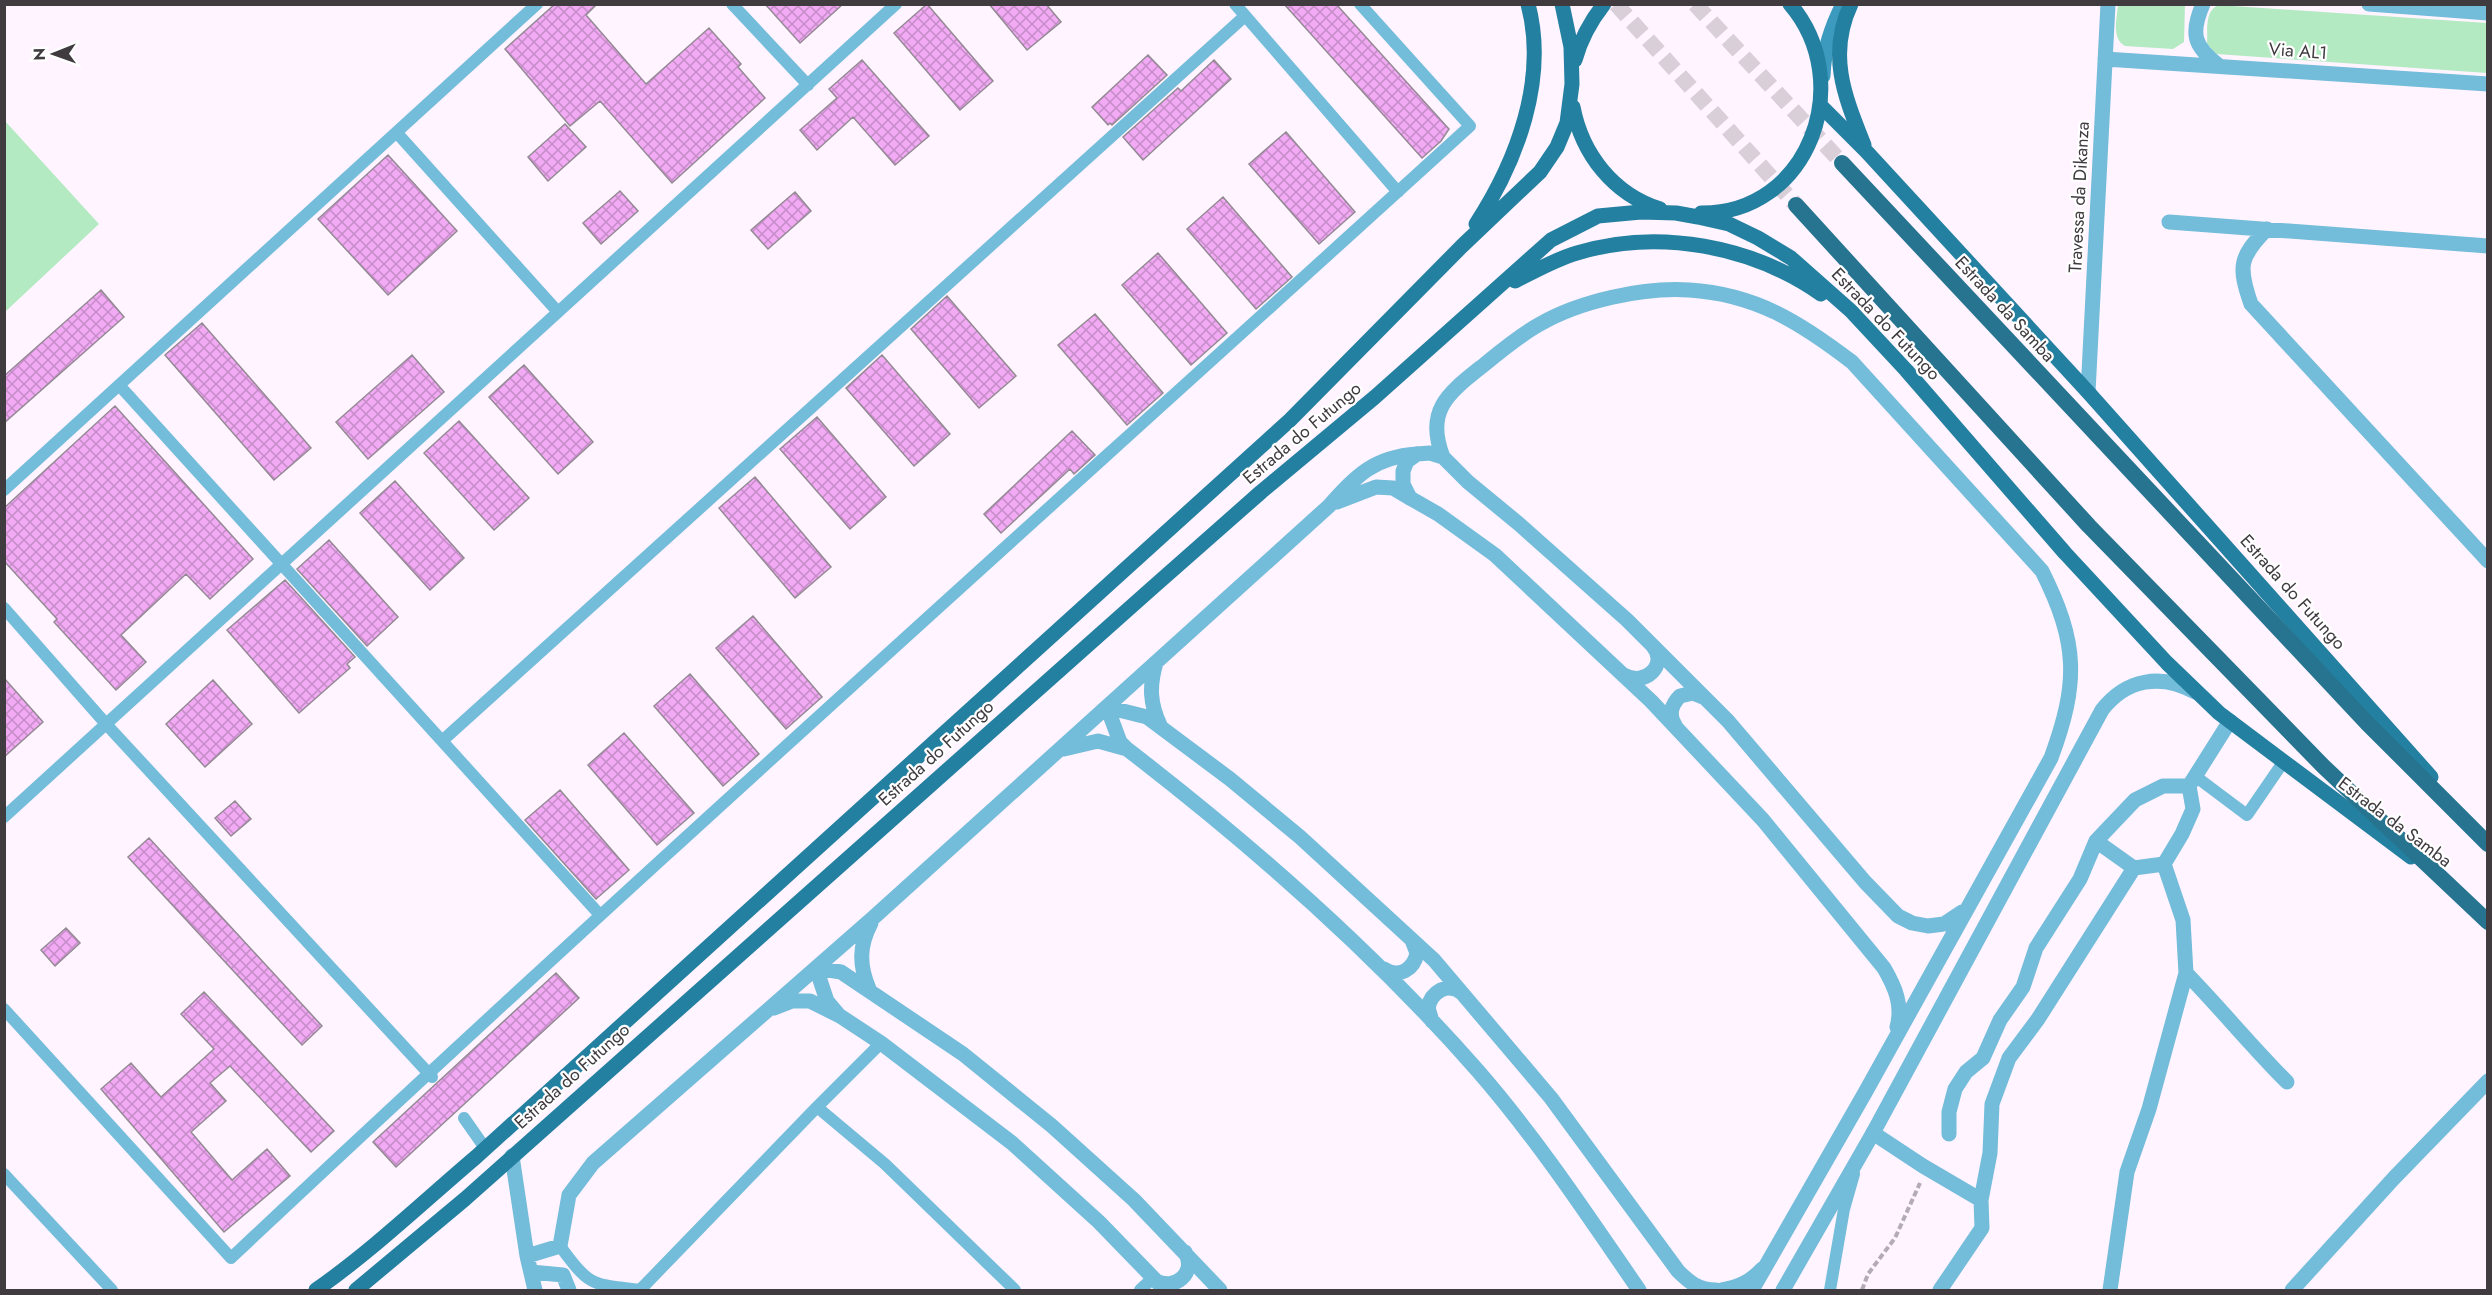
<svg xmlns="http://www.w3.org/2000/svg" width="2492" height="1295" font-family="Jost,sans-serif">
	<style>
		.green { fill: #b4eac2 }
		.building { fill: url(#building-cross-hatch); stroke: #938a93; stroke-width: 1.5 }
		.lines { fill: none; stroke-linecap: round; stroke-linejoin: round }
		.trunk-tunnel { stroke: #d9cfd9; stroke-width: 16; stroke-dasharray: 16 8; stroke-linecap: butt }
		.path { stroke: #b4acb4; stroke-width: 4; stroke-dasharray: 6 3; stroke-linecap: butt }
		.service { stroke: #73bcda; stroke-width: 12 }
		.minor { stroke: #73bcda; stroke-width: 15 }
		.tertiary { stroke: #73bcda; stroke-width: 15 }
		.secondary { stroke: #3b9abe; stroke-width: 15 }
		.primary { stroke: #2480a0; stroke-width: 15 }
		.trunk { stroke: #267490; stroke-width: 16 }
		.labels { text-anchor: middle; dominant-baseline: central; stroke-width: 4.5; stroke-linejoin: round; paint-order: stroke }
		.street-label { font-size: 18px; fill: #3f3b3f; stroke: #fff }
	</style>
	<defs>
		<pattern id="building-cross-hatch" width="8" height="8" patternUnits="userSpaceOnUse" patternTransform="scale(1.5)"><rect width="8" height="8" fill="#f2aaf5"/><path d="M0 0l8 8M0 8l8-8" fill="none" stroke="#c58cc8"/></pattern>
	</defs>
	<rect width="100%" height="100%" fill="#fff4ff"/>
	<path class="green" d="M2118 5H2185L2184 42 2173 49 2125 46C2111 38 2117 19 2118 5Z
		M2218 5 2487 23V73L2216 54 2207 44C2208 30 2204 12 2218 5Z
		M5 121 99 224 5 312Z"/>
	<path class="building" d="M555 4H597L586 15 646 84 709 28 741 64 738 67 765 98 672 183 600 101 570 126 505 49Z
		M765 4H843L800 43Z
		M927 4 993 81 960 110 894 33Z
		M989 4H1046L1061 22 1027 50Z
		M1284 4H1336L1449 129 1441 141 1422 158Z
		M1148 55 1167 75 1112 125 1110 123 1108 125 1092 107Z
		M862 60 929 136 895 165 853 117 817 150 800 130 837 98 829 89Z
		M1214 60 1231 79 1143 160 1123 137 1178 88 1181 91Z
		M565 124 586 147 548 181 528 157Z
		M1286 132 1355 212 1319 244 1249 164Z
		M388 155 457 231 388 295 318 219Z
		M620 191 638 211 601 244 583 223Z
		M795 192 811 211 768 249 751 230Z
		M1223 197 1292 277 1256 309 1187 229Z
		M1158 253 1227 333 1191 365 1122 285Z
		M101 290 124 317 4 423V376Z
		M947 296 1016 376 979 408 911 329Z
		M1095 314 1163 393 1127 425 1058 345Z
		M202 323 311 448 274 480 165 355Z
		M412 355 444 392 368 459 336 422Z
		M882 355 950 434 914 466 846 388Z
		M524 365 593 442 558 474 489 397Z
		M115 406 253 559 210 599 186 574 121 635 146 662 116 690 54 622 57 619 4 561V508Z
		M817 417 886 497 850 529 780 449Z
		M459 421 529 498 494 530 424 453Z
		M1072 431 1095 455 1074 474 1070 469 1001 533 984 514Z
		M755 477 831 567 795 598 719 508Z
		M395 481 464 558 430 590 360 513Z
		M329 540 398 617 367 646 297 569Z
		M285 580 355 657 347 664 350 668 299 713 227 630Z
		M753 616 822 697 786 729 716 648Z
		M690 674 759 754 723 786 654 706Z
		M4 678 43 722 4 757Z
		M213 680 252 724 205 767 166 724Z
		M624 733 694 813 657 845 588 765Z
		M560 790 629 870 596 899 525 820Z
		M235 801 251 819 231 836 215 818Z
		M149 838 322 1026 302 1045 128 857Z
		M66 928 80 943 55 966 41 950Z
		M556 973 579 998 396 1167 373 1142Z
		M204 992 334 1131 311 1152 230 1066 210 1083 226 1101 191 1132 232 1180 267 1149 290 1176 224 1232 101 1089 131 1063 161 1097 214 1049 181 1014Z"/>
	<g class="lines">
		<path class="trunk-tunnel" d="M1616 4 1796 205
			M1695 4 1842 163"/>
		<path class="path" d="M1862 1290 1868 1274 1895 1238 1920 1183"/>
		<path class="service" d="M732 4 808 85
			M1235 4 1398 192
			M397 133 558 312
			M119 385 600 915
			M4 490 537 4
			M4 608 106 724 432 1077
			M442 741 1245 16
			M2195 776 2247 815 2284 761
			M4 817 896 4
			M4 1009 231 1258C638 875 1056 503 1470 126L1360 4
			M881 1043 817 1107 885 1164 1015 1290
			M464 1118 485 1148
			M4 1174 112 1290
			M560 1246C590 1287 591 1284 640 1290
			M640 1290 817 1107
			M1140 1290 1153 1278
			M1830 1290 1844 1209 1854 1174"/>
		<path class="minor" d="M2169 222 2488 246
			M2267 229C2239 257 2238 267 2251 304L2488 561
			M1337 502 1376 487 1393 488 1410 498
			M1156 663C1149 686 1150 704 1160 725
			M1107 707 1147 717 1230 779 1300 837 1434 960 1551 1098 1678 1271C1690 1283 1699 1290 1716 1290
			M1107 707 1120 742 1127 749C1253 846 1373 951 1478 1071 1538 1140 1588 1216 1639 1290
			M1064 749 1098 741 1127 749
			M2096 841 2134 868
			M816 968 841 972 963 1054 1052 1126 1134 1200 1220 1290
			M816 968 827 1001 838 1014
			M1384 969C1399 979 1414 969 1417 953L1412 940
			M2186 973C2221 1009 2252 1047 2287 1082
			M869 989C859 965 859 946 871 923
			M774 1008 792 1001H810L840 1016 881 1043 1012 1143 1099 1222 1165 1290
			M1432 1021 1428 1008C1431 992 1448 981 1462 993
			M1873 1133 1923 1166 1981 1200 1990 1153 1992 1104 2009 1058 2038 1019 2134 868 2164 864
			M1949 1134V1112L1955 1089 1966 1072 1983 1058 2000 1020 2023 987 2036 948 2080 879 2096 841 2135 800 2163 786H2189
			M512 1156 527 1256 535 1290
			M527 1256 560 1246 569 1195 593 1163 873 918 1329 506C1357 475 1374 457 1417 454
			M531 1272 563 1275 569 1290
			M1155 1280C1174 1292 1197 1273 1185 1252
			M1722 1290C1739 1287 1750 1282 1762 1269
			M1940 1290 1982 1228 1981 1200
			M2110 1290 2127 1172 2149 1109 2186 973 2183 920 2164 864 2182 834 2193 809 2189 786 2230 721
			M2292 1290 2394 1178 2488 1081"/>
		<path class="tertiary" d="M2203 4C2190 34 2194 46 2218 65
			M2369 4 2488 13
			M2105 59 2488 84
			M2088 392 2108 4
			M1443 457C1424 409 1450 392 1485 364 1502 350 1520 335 1540 324 1580 301 1643 287 1689 290 1756 294 1801 323 1852 362L2042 571C2078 643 2079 682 2051 758L1866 1091 1752 1290
			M1624 675C1645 687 1668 665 1653 646
			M1675 725C1668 715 1672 704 1680 696L1693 693 1703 697
			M1897 1027C1903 1005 1895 987 1884 968L1763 820 1651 701 1495 555 1438 514 1410 498 1403 484V471L1407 461 1417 454 1430 453 1443 457 1468 482 1519 524 1627 620 1728 721 1865 882 1898 916 1912 923 1928 926 1944 924 1962 912
			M1783 1290 1873 1133 2102 710C2126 679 2161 673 2195 692"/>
		<path class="secondary" d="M1823 76C1824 49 1831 28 1843 4"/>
		<path class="primary" d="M1851 4C1827 55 1845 97 1864 145
			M1575 60C1581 38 1590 22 1604 4
			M1821 106 1866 151 2088 392 2431 777
			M1573 107C1582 154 1613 194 1660 209
			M1701 213C1809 214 1857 82 1790 4
			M1476 224C1517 161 1548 79 1528 4
			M1515 281C1535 271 1556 259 1577 253 1659 228 1752 246 1821 294
			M316 1290C373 1250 423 1202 476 1157L1290 420 1462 246 1540 172 1557 147 1567 123 1572 84 1571 47 1562 4
			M356 1290 465 1199 1151 589 1261 492 1375 397 1551 240 1598 216 1641 212 1676 213 1698 217 1729 224 1758 238 1791 258 1851 311 1906 370 2065 553 2167 663 2219 713 2411 857"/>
		<path class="trunk" d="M1842 163 2367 723 2488 844
			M1796 205 2089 526 2324 767 2488 922"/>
	</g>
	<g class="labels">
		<g class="street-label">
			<text transform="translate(2298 51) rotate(4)">Via AL1</text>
			<text transform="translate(2079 197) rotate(-87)">Travessa da Dikanza</text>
			<text transform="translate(2005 309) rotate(47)">Estrada da Samba</text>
			<text transform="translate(1886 324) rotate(46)">Estrada do Futungo</text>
			<text transform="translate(1302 433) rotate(-40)">Estrada do Futungo</text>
			<text transform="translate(2293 592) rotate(48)">Estrada do Futungo</text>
			<text transform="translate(936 753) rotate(-42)">Estrada do Futungo</text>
			<text transform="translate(2395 822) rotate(37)">Estrada da Samba</text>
			<text transform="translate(572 1076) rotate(-42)">Estrada do Futungo</text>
		</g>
	</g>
	<rect width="2492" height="1295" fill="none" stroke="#3f3b3f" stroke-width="12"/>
	<g transform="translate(54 54) rotate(269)" stroke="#ffffff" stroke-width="4.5" paint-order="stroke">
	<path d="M0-4.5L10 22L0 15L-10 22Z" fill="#3f3b3f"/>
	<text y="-9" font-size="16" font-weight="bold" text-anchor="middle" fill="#3f3b3f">N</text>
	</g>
</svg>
